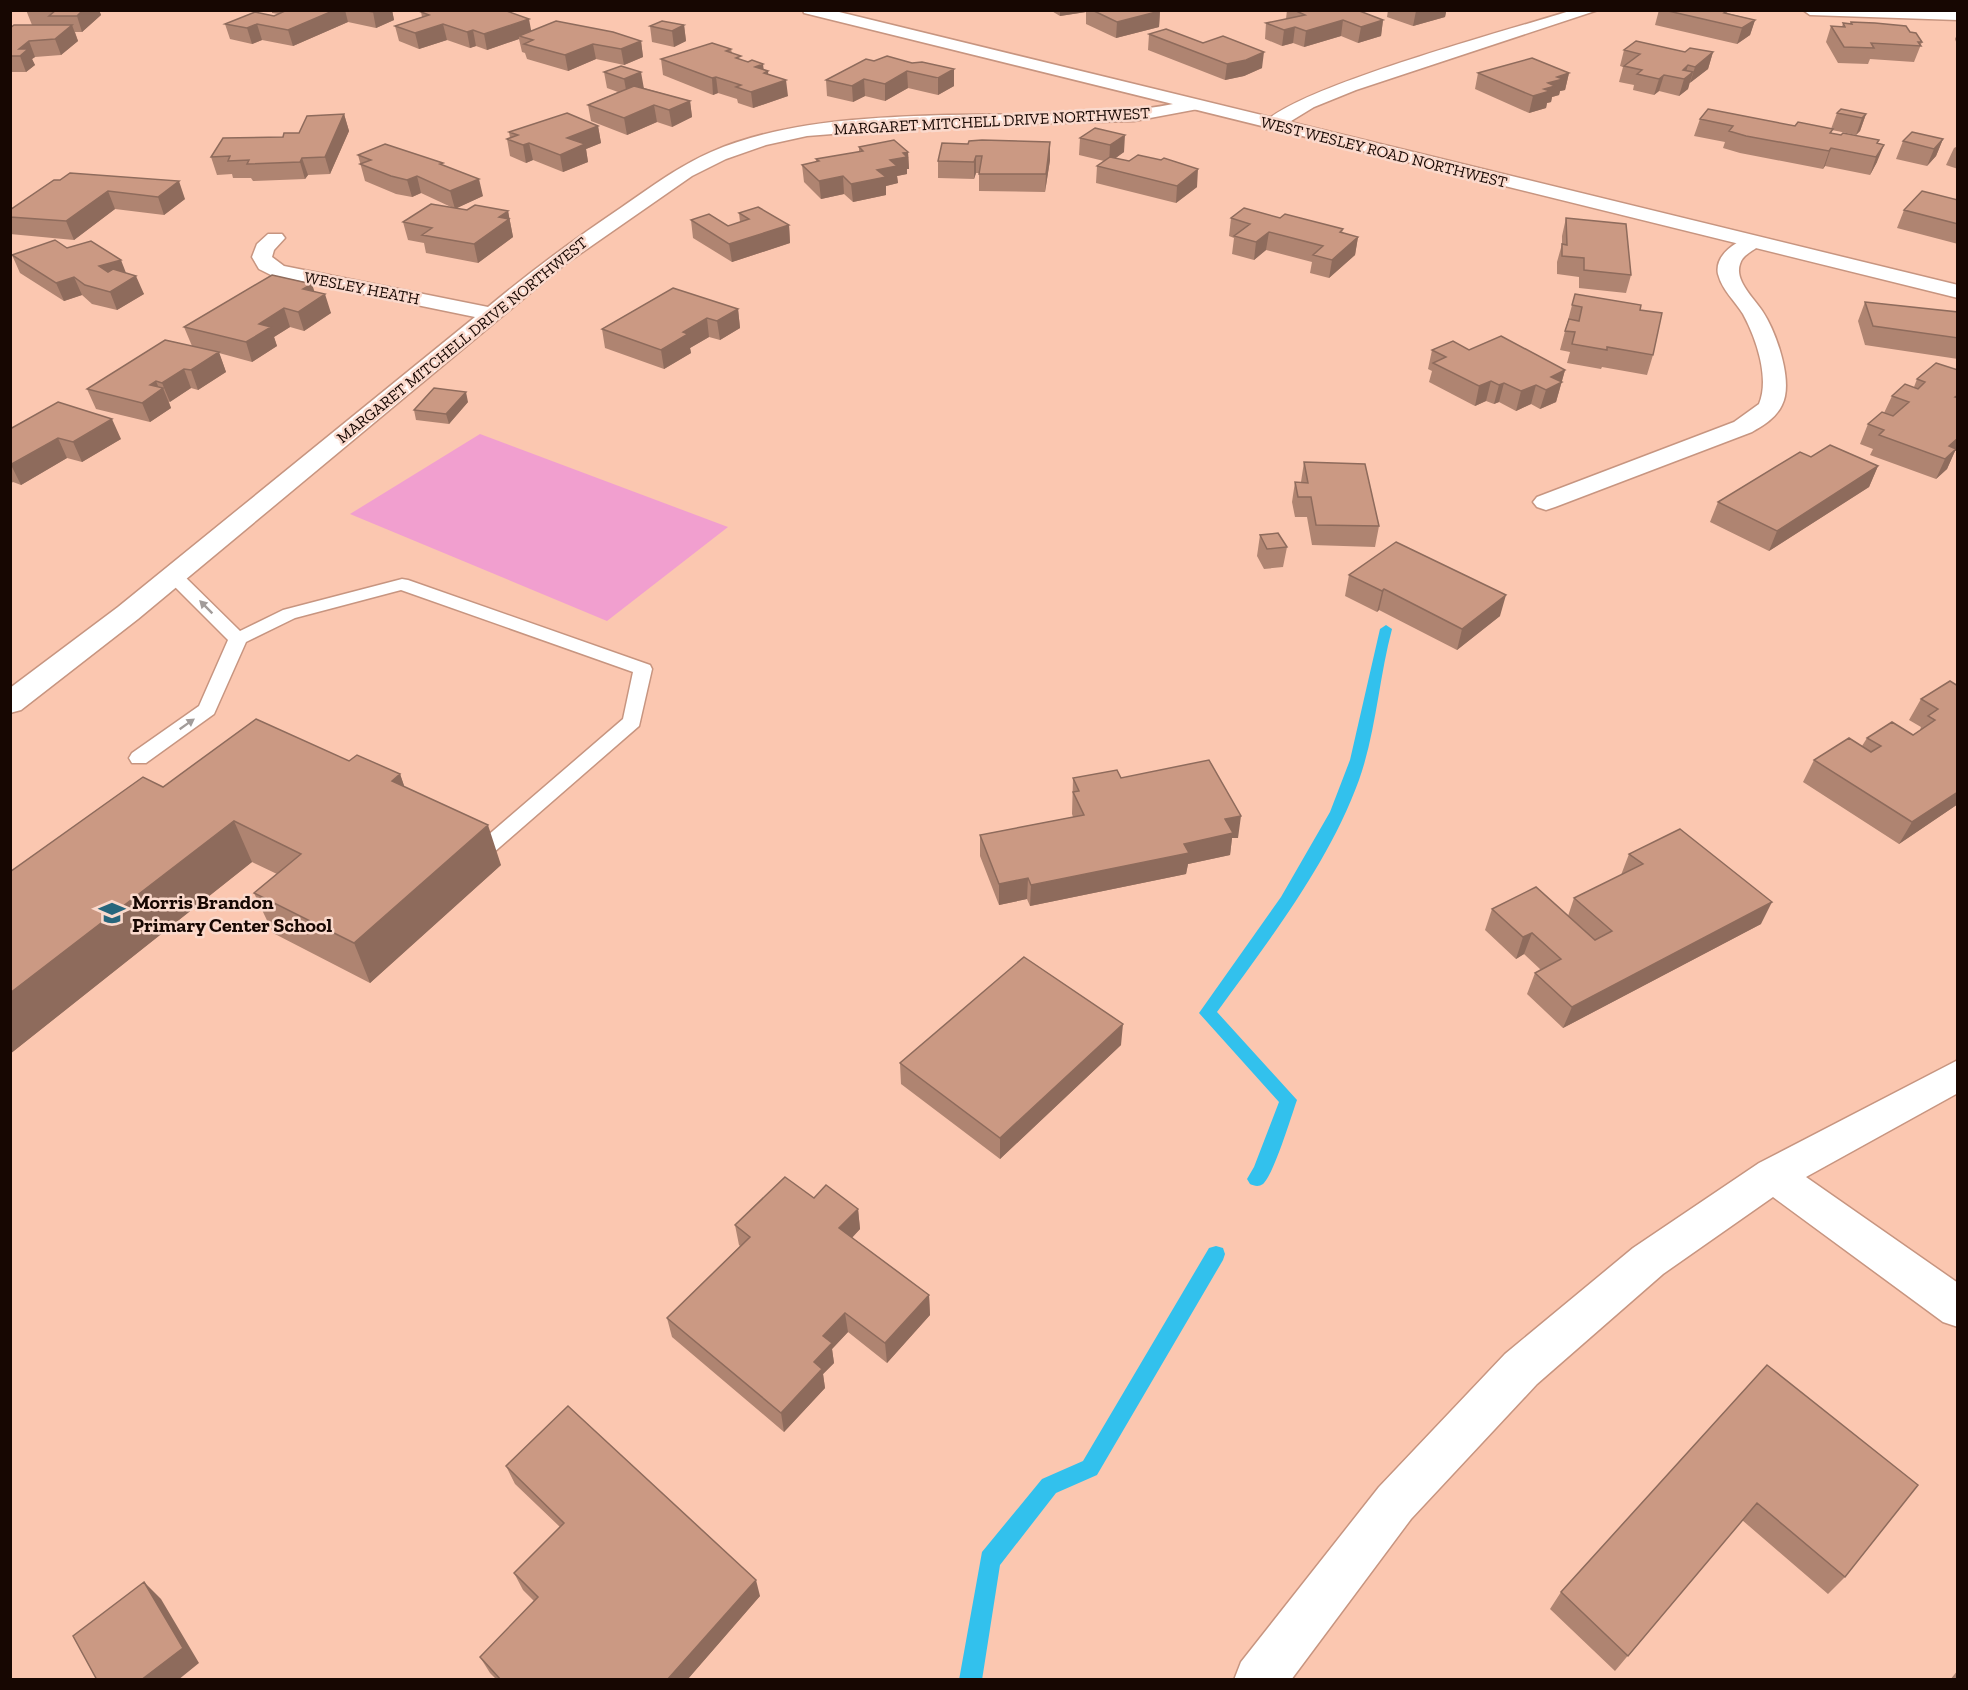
<svg xmlns="http://www.w3.org/2000/svg" width="1968" height="1690" font-family="'Zilla Slab',serif">
	<style>
		.green { fill: #f19fcf }
		.lines { fill: none; stroke-linecap: round; stroke-linejoin: round }
		.stream { fill: #32c1ed; fill-rule: evenodd }
		.service-casing { stroke: #c79580; stroke-width: 3 }
		.minor-casing { stroke: #c79580; stroke-width: 3 }
		.tertiary-casing { stroke: #c79580; stroke-width: 3 }
		.service { fill: #fff; fill-rule: evenodd }
		.minor { fill: #fff; fill-rule: evenodd }
		.tertiary { fill: #fff; fill-rule: evenodd }
		.wall { fill: #af8471 }
		.shaded-wall { fill: #8e6b5c }
		.building { fill: #cb9983; stroke: #8e6b5c; stroke-width: 1.5 }
		.oneway { fill: #a29c9a }
		.labels { text-anchor: middle; dominant-baseline: central; stroke-width: 5; stroke-linejoin: round; paint-order: stroke }
		.far-street-label { font-size: 16px; fill: #170702; stroke: #fad9cc }
		.poi-label { font-size: 20px; font-weight: bold; fill: #170702; stroke: #fad9cc; text-anchor: start }
	</style>
	<rect width="100%" height="100%" fill="#fbc7b0"/>
	<path class="green" d="M480 434 728 527 607 621 350 514Z"/>
	<g class="lines">
		<path class="stream" d="M1386 625 1392 629C1379 678 1376 732 1359 780 1328 865 1269 940 1217 1012L1297 1100C1291 1117 1274 1174 1263 1184 1259 1187 1254 1186 1250 1184L1247 1179 1254 1167 1279 1102 1199 1013 1281 897 1330 812 1350 760 1380 629Z
			M1216 1246 1223 1248 1225 1254 1223 1260 1097 1475 1056 1493 1000 1565 982 1680H959L982 1552 1042 1479 1083 1461 1209 1248Z"/>
		<g class="service-casing">
			<path id="service" d="M173 570 179 571 240 631 283 610 402 579 408 580 650 665 652 669 639 726 493 853 486 855 479 853 475 848 479 843 623 719 633 672 401 590 295 618 246 642 214 714 146 763H132L129 758 132 753 199 706 228 640 167 579 164 575Z"/>
		</g>
		<g class="minor-casing">
			<path id="minor" d="M1573 10H1598L1356 90 1314 107 1278 129H1266L1263 125C1288 89 1520 27 1573 10Z
				M1803 10H1958V20L1810 15Z
				M1192 100 1198 101 1201 105 1198 109 1134 121 934 126 807 136 766 145 726 159 692 176 564 265 138 619 21 710 10 713V688L118 607 475 317 271 275 259 269 252 257 257 244 268 234H282L285 238 274 250 272 257 284 266 488 307C531 271 576 238 622 207 651 187 679 166 711 152 781 121 872 117 948 115 1028 113 1113 119 1192 100Z
				M1753 236 1760 238 1763 242C1757 250 1743 253 1740 264 1734 281 1755 299 1763 312 1776 332 1794 382 1782 405 1776 418 1764 425 1752 432L1555 507 1546 510 1537 507 1533 502 1537 497 1734 422 1759 404C1770 378 1756 338 1743 314 1735 301 1722 290 1718 274 1714 255 1737 240 1753 236Z
				M1958 1060V1093L1806 1177 1958 1283V1327L1943 1322 1773 1197 1663 1274 1537 1384 1411 1519 1291 1680H1234L1241 1662 1379 1487 1505 1354 1633 1248 1759 1163Z"/>
		</g>
		<g class="tertiary-casing">
			<path id="tertiary" d="M803 10H831L1958 285V298L804 13Z"/>
		</g>
		<use href="#service" class="service"/>
		<use href="#minor" class="minor"/>
		<use href="#tertiary" class="tertiary"/>
	</g>
	<path class="wall" d="M26 10H99L101 15 82 32H75L78 41 61 55 35 57 32 59 35 65 26 72H10V28L32 25Z
		M272 10H392L394 20 376 28 348 22 293 46 262 40 252 44 230 39 225 24 274 16 279 14 272 13Z
		M1050 10H1159L1160 11 1159 27 1116 38 1086 24V12L1060 16Z
		M1287 10H1362V12L1383 20 1381 36 1358 43 1341 36 1304 47 1293 43 1282 46 1265 39 1266 23 1286 19Z
		M1388 10H1450L1446 12 1445 17 1413 26 1387 17Z
		M1659 10 1728 11 1727 13 1755 20 1750 35 1737 44 1655 25Z
		M421 12 531 31 641 41 643 57 624 65 596 59 568 71 527 59 525 53 522 52 519 39 487 50 476 46 470 48 447 40 419 49 399 41 395 26 422 17Z
		M1851 22 1910 32 1922 42 1914 62 1870 59 1868 64 1838 63 1826 42 1831 26 1842 27 1843 23H1850Z
		M684 25 686 41 674 47 652 42 650 26Z
		M1958 32V47L1955 39Z
		M1149 34 1262 68 1244 76 1225 80 1148 50Z
		M731 49 732 53 741 60 768 71V74L788 96 753 108 738 103 737 99 718 93 713 95 663 75 661 59Z
		M1624 50 1685 52H1713L1708 69 1689 83 1688 89 1679 96 1659 91 1654 95 1633 90 1634 85 1619 82 1623 67 1620 66Z
		M887 56 954 86 938 95 908 88 885 101 865 96 853 102 827 96 826 80Z
		M621 66 644 88 690 101 692 117 672 127 657 122 627 135 591 121 588 105 618 92 607 88 604 72Z
		M1478 73H1569L1565 90 1560 91 1559 95 1552 97 1551 102 1547 103 1546 108 1529 113 1475 89Z
		M1837 113 1866 114 1860 131 1856 135 1832 130 1831 133 1878 143 1877 162 1870 175 1825 166 1823 169 1740 153 1723 148 1725 142 1694 136 1700 119 1831 129Z
		M344 114 349 131 330 174 308 175 305 179 253 181 251 178H233L232 174 217 175 211 157 299 133Z
		M598 126 601 143 586 149 588 162 563 172 533 160 526 163 510 156 507 139 510 138 509 132Z
		M1095 128 1124 152 1115 158 1197 187 1176 203 1096 183 1097 166 1104 161 1079 155 1080 138Z
		M1943 139 1936 156 1927 166 1896 159 1903 141Z
		M1050 142V160L1045 192 979 191V173H976L974 179 938 178V161L968 144Z
		M1958 146V169L1946 165 1954 148Z
		M859 147 908 152 909 169H907V174L897 176 898 183 886 186V195L853 202 844 194 821 199 804 182 802 165 816 162V159L859 152Z
		M358 155 443 165 483 196 456 208 467 210 508 211 513 237 478 263 426 253 424 243 408 240 403 222 451 207 421 193 412 197 396 194 365 181Z
		M54 180 185 199 164 215 115 209 74 240 10 234V210Z
		M1958 200V244L1897 228 1904 210Z
		M739 213 789 225 790 243 732 262 693 238 691 220 728 226 740 222Z
		M1231 218H1280L1343 229 1342 233 1358 237 1355 255 1329 278 1310 273 1312 262 1266 250 1254 260 1232 254 1234 238 1229 236Z
		M1566 218 1631 275 1626 293 1579 288V277L1557 274V262L1562 244V236Z
		M67 248 126 273 144 294 117 310 92 304 82 295 64 301 20 273 12 255Z
		M312 284 314 292 331 313 304 331 290 327 274 337 277 346 252 362 219 353 226 372 198 390 191 388 169 402 171 408 150 422 96 409 87 389 192 346 184 327Z
		M1575 294 1640 310 1653 355 1647 375 1602 367 1601 369 1567 363 1570 352 1560 350Z
		M1865 302 1958 312V359L1865 345 1858 321Z
		M738 309 740 328 720 340 709 337 690 348 691 353 664 369 605 348 602 329Z
		M1432 350H1469L1565 370 1556 402 1540 409 1531 404 1516 411 1499 402 1494 404 1486 401 1475 406 1429 382 1432 371 1428 369Z
		M1958 370V449L1955 451 1947 469 1936 479 1870 455 1873 449 1860 444 1868 424 1884 413 1892 396 1914 387 1917 379Z
		M468 402 449 424 416 420 414 410Z
		M10 429 121 439 82 462 67 458 21 485 13 482 10 484Z
		M1811 457 1878 466 1869 487 1769 551 1710 522 1718 502Z
		M1304 462 1379 526 1375 547 1312 545 1307 517H1295L1292 502 1295 482H1301Z
		M1260 535 1287 547 1283 567 1264 569 1257 556Z
		M1349 575 1500 616 1457 650 1379 610 1377 612 1345 596Z
		M1950 681 1958 804 1899 844 1803 782 1814 760 1862 746 1867 738 1913 735 1920 730 1921 727 1909 720 1921 699Z
		M349 761 400 774 404 786 501 865 370 983 273 933 254 893 277 874 252 862 10 1054V872L163 787Z
		M1073 778H1121L1238 838H1232L1230 855 1188 864 1186 874 1030 906 1027 899 999 905 980 856V835L1073 817 1072 814Z
		M1629 854 1761 924 1563 1028 1527 994 1535 973 1541 970 1524 954 1516 959 1485 930 1492 909 1568 916 1574 898 1621 875Z
		M1121 1045 1000 1159 901 1084 900 1063Z
		M814 1198 858 1209 860 1229 852 1238 929 1295 930 1315 887 1363 848 1332 832 1349 834 1363 823 1374 825 1388 784 1432 672 1337 667 1318 740 1246 739 1245 735 1225Z
		M1767 1365 1845 1577 1828 1594 1742 1520 1615 1671 1550 1609 1561 1592Z
		M506 1466 760 1596 687 1680H497L490 1673 480 1657 534 1601 523 1590 514 1573 560 1527 515 1484Z
		M1958 1670V1680H1950Z"/>
	<path class="shaded-wall" d="M83 10H99L101 15 82 32 77 16Z
		M335 10H345L348 22 293 46 288 30Z
		M377 10H392L394 20 376 28 373 12Z
		M1060 10H1086V12L1060 16Z
		M1418 10H1450L1446 12 1445 17 1413 26 1416 11Z
		M1160 11 1159 27 1116 38 1117 22Z
		M529 19 532 35 519 36V39L487 50 484 34Z
		M1343 20 1341 36 1304 47 1306 31Z
		M1383 20 1381 36 1358 43 1361 27Z
		M1755 20 1750 35 1737 44 1742 28Z
		M257 24 262 40 252 44 247 28Z
		M443 24 447 40 419 49 415 33Z
		M72 25 78 41 61 55 55 39Z
		M684 25 686 41 674 47 672 31Z
		M1295 27 1293 43 1282 46 1284 30Z
		M473 30 476 46 470 48 467 32Z
		M29 41 35 57 32 59 35 65 26 72 20 56 19 49Z
		M641 41 643 57 624 65 621 49Z
		M593 44 596 59 568 71 565 55Z
		M1264 52 1262 68 1244 76 1225 80 1227 64Z
		M1713 52 1708 69 1690 83 1695 67Z
		M763 64 765 80 755 67Z
		M1688 65 1684 79 1693 72 1688 89 1679 96 1684 79 1683 70Z
		M954 69V86L938 95V78Z
		M768 71 769 86 786 80 788 96 753 108 751 92 764 73Z
		M907 71 908 88 885 101V84Z
		M641 72 644 89 627 95 624 79Z
		M1569 73 1565 90 1560 91 1559 95 1552 97 1551 102 1547 103 1546 108 1529 113 1533 96 1557 77Z
		M1664 75 1659 91 1654 95 1659 79Z
		M716 77 718 93 713 95 712 78Z
		M864 79 865 96 853 102 852 86Z
		M690 101 692 117 672 127 669 110Z
		M654 105 657 122 627 135 624 118Z
		M344 114 349 131 330 174 325 157Z
		M1866 114 1860 131 1856 135 1862 118Z
		M598 126 601 143 586 149 588 162 563 172 560 155 567 138Z
		M1125 135 1124 152 1109 163 1110 145Z
		M1943 139 1936 156 1927 166 1934 149Z
		M1050 142V160L1045 192 1046 174Z
		M529 143 533 160 526 163 523 145Z
		M1884 145 1877 162 1870 175 1876 157Z
		M1831 148 1825 166 1823 169 1829 151Z
		M908 152 909 169H907V174L897 176 898 183 886 186V195L853 202 851 184 877 170 890 160 903 153Z
		M976 156V173L974 179V162Z
		M302 158 308 175 305 179 300 162Z
		M1198 169 1197 187 1176 203 1177 186Z
		M417 176 421 193 412 197 407 180Z
		M843 176 844 194 821 199 819 181Z
		M479 179 483 196 455 209 450 191Z
		M179 181 185 199 164 215 158 197Z
		M108 191 115 209 74 240 66 221Z
		M508 211 513 237 478 263 474 244 499 217Z
		M789 225 790 243 732 262 729 244Z
		M1269 232 1266 250 1254 260 1256 242Z
		M1358 237 1355 255 1329 278 1332 260Z
		M121 260 128 278 107 285 99 266Z
		M136 276 144 294 117 310 110 292Z
		M74 277 82 295 64 301 56 283Z
		M312 284 317 300 325 294 331 313 304 331 298 312 303 289Z
		M284 308 290 327 274 337 277 346 252 362 246 342 259 324Z
		M738 309 740 328 720 340 717 321Z
		M707 318 709 337 690 348 691 353 664 369 661 350 683 332Z
		M219 352 226 372 198 390 191 370Z
		M184 369 191 388 170 402 162 383Z
		M1565 370 1556 402 1540 409 1546 390 1551 377Z
		M156 381 160 391 163 388 171 408 150 422 142 403 150 385Z
		M1491 381 1486 401 1475 406 1479 386Z
		M1504 383 1499 402 1494 404 1499 385Z
		M1536 385 1531 404 1516 411 1521 391Z
		M466 392 468 402 449 424 446 414Z
		M112 419 121 439 82 462 73 442Z
		M58 438 67 458 21 485 11 465Z
		M1958 438V449L1955 451 1947 469 1936 479 1945 459 1949 446Z
		M1878 466 1869 487 1769 551 1777 531Z
		M1384 589 1379 610 1377 612 1382 591Z
		M1506 595 1500 616 1457 650 1462 629Z
		M400 774 414 814 392 781Z
		M1958 792V804L1899 844 1912 822Z
		M1241 816 1238 838H1232L1230 855 1188 864 1186 874 1030 906 1031 885 1184 844 1225 819Z
		M234 821 252 862 10 1054V993Z
		M488 825 501 865 370 983 354 943Z
		M1028 878 1027 899 999 905V884Z
		M1772 902 1761 924 1563 1028 1572 1007Z
		M1532 933 1524 954 1516 959 1523 937Z
		M1123 1024 1121 1045 1000 1159V1138Z
		M858 1209 860 1229 842 1248 839 1228Z
		M929 1295 930 1315 887 1363 885 1343Z
		M845 1313 848 1332 832 1349 834 1363 823 1374 825 1388 784 1432 781 1413 814 1362 823 1336Z
		M756 1580 760 1596 687 1680H667Z
		M144 1582 161 1599 199 1663 178 1680H141Z"/>
	<path class="building" d="M56 10H83L77 16H49Z
		M287 10H335L288 30 257 24 247 28 225 24 255 12 274 16Z
		M362 10H377L373 12Z
		M425 10H504L529 19 484 34 473 30 467 32 443 24 415 33 395 26 429 15 421 12Z
		M1092 10H1159L1160 11 1117 22Z
		M1294 10H1357L1383 20 1361 27 1343 20 1306 31 1295 27 1284 30 1266 23 1305 15Z
		M1664 10H1728L1724 13 1755 20 1742 28Z
		M556 21 613 32 641 41 621 49 593 44 565 55 524 44 533 40 519 36Z
		M662 21 684 25 672 31 650 26Z
		M1851 22 1875 23 1906 26 1910 32 1916 33 1922 42H1918L1921 46 1871 43 1874 48 1844 47 1831 26 1845 27 1843 23 1852 24Z
		M14 25H72L55 39 29 41 19 49H28L20 56H10V28Z
		M1166 29 1203 43 1223 36 1264 52 1246 60 1227 64 1149 34Z
		M1636 41 1685 52 1690 48 1713 52 1695 67 1688 65 1683 70 1693 72 1684 79 1664 75 1659 79 1637 74 1642 70 1624 66 1640 54 1624 50Z
		M712 43 731 49 726 51 741 56 736 58 748 62 752 60 763 64 755 67 768 71 764 73 786 80 751 92 736 87 741 85 716 77 712 78 661 59Z
		M887 56 912 63 922 62 954 69 938 78 907 71 885 84 864 79 852 86 826 80 866 59 874 61Z
		M1532 58 1569 73 1557 77 1563 79 1548 83 1555 86 1544 89 1550 91 1533 96 1478 73Z
		M621 66 641 72 624 79 604 72Z
		M634 86 690 101 669 110 654 105 624 118 588 105Z
		M1708 109 1795 126 1798 122 1833 129 1830 133 1841 135 1843 133 1879 140 1877 143 1884 145 1876 157 1831 148 1829 151 1746 136 1729 131 1733 126 1700 119Z
		M1841 109 1866 114 1862 118 1837 113Z
		M567 113 598 126 567 138 585 144 560 155 529 143 523 145 507 139 518 135 509 132Z
		M344 114 325 157 302 158 300 162 247 164 249 160 228 161 230 156 211 157 223 138 283 137 284 133H299L307 116Z
		M1095 128 1125 135 1110 145 1080 138Z
		M1912 132 1943 139 1934 149 1903 141Z
		M894 140 908 152 903 153 907 157 890 160 897 166 877 170 886 177 851 184 843 176 819 181 802 165 819 161 816 159 863 151 859 147Z
		M982 140 1050 142 1046 174H979L982 156H976L974 162 938 161 942 143 968 144 969 141Z
		M385 144 443 163 440 164 479 179 450 191 417 176 407 180 391 176 360 164 371 160 358 155Z
		M1138 155 1161 160 1164 158 1198 169 1177 186 1097 166 1110 157 1129 161Z
		M70 173 179 181 158 197 108 191 66 221 10 217V210L54 180H60Z
		M1922 191 1958 200V224L1904 210Z
		M431 204 467 210 475 205 508 211 499 217 509 219 474 244 422 235 432 228 403 222Z
		M758 207 789 225 729 244 691 220 709 214 728 226 749 219 739 213Z
		M1244 208 1280 218 1285 214 1343 229 1340 232 1358 237 1332 260 1313 255 1323 246 1269 232 1256 242 1234 236 1250 224 1231 218Z
		M1566 218 1626 224 1631 275 1584 270V258L1562 256V244L1567 245Z
		M55 240 67 248 91 241 121 260 99 266 108 272 113 269 136 276 110 292 85 285 74 277 56 283 12 255Z
		M272 275 312 284 303 289 325 294 298 312 284 308 259 324 271 327 246 342 184 327Z
		M673 288 738 309 717 321 707 318 683 332 688 334 661 350 602 329Z
		M1575 294 1641 305 1640 310 1662 313 1653 355 1607 347V350L1572 344 1575 332 1565 331 1569 319 1579 321 1582 307 1572 305Z
		M1865 302 1958 312V338L1873 326Z
		M1501 336 1565 370 1551 377 1562 382 1546 390 1536 385 1521 391 1504 383 1499 385 1491 381 1479 386 1433 363 1446 357 1432 350 1453 341 1469 350Z
		M165 340 219 352 191 370 184 369 162 383 156 381 150 385 163 388 142 403 87 389Z
		M1936 363 1958 370V395L1955 397 1958 398V438L1949 446 1956 449 1945 459 1879 435 1884 430 1868 424 1882 412 1893 416 1909 402 1892 396 1905 384 1918 389 1925 382 1917 379Z
		M434 388 466 392 446 414 414 410Z
		M58 402 112 419 73 442 58 438 10 465V429Z
		M1830 445 1878 466 1777 531 1718 502 1800 452 1811 457Z
		M1304 462 1365 464 1379 526 1316 525 1311 497H1298L1295 482 1308 483Z
		M1278 533 1287 547 1267 549 1260 535Z
		M1396 542 1506 595 1462 629 1384 589 1382 591 1349 575Z
		M1950 681 1958 686V792L1912 822 1814 760 1849 738 1871 752 1881 746 1867 738 1892 722 1913 735 1935 720 1928 716 1938 709 1921 699Z
		M256 719 349 761 357 755 400 774 392 781 488 825 354 943 254 893 301 854 234 821 10 993V872L143 777 163 787Z
		M1209 760 1241 816 1225 819 1233 833 1184 844 1189 853 1031 885 1028 878 999 884 980 835 1084 815 1073 792 1079 791 1073 778 1117 770 1121 778Z
		M1680 829 1772 902 1572 1007 1535 973 1561 959 1532 933 1523 937 1492 909 1536 887 1595 940 1612 931 1574 898 1643 864 1629 854Z
		M1024 957 1123 1024 1000 1138 900 1063Z
		M785 1177 814 1198 826 1185 858 1209 839 1228 929 1295 885 1343 845 1313 823 1336 832 1343 814 1362 822 1369 781 1413 667 1318 750 1237 735 1225Z
		M1767 1365 1918 1485 1845 1577 1757 1503 1628 1656 1561 1592Z
		M568 1406 756 1580 667 1680H501L480 1657 538 1597 514 1573 564 1523 506 1466Z
		M144 1582 183 1648 141 1680H97L73 1636Z"/>
	<defs><path id="oneway-solid" d="M-6-.8H1V-3.2L6.5 0L1 3.2V.8H-6Z" transform="scale(1.5)"/></defs>
	<g class="oneway">
		<use href="#oneway-solid" transform="translate(206 607) rotate(-135)"/>
		<use href="#oneway-solid" transform="translate(187 724) rotate(-35)"/>
	</g>
	<defs>
		<g id="school-bare" transform="scale(2.07)"><path d="M0-5L7-2L0 1L-7-2ZM-4 1L0 2.5L4 1V4Q0 6-4 4Z" fill="#27667c" stroke="#fad9cc" stroke-width="2.5" paint-order="stroke"/></g>
	</defs>
	<g fill-rule="evenodd">
		<use href="#school-bare" x="112" y="913"/>
	</g>
	<g class="labels">
		<g class="far-street-label">
			<text transform="translate(992 121) rotate(-3)">MARGARET MITCHELL DRIVE NORTHWEST</text>
			<text transform="translate(1384 152) rotate(14)">WEST WESLEY ROAD NORTHWEST</text>
			<text transform="translate(362 288) rotate(11)">WESLEY HEATH</text>
			<text transform="translate(462 340) rotate(-39)">MARGARET MITCHELL DRIVE NORTHWEST</text>
		</g>
		<g class="poi-label">
			<text x="132" y="902">Morris Brandon<tspan x="132" dy="23">Primary Center School</tspan></text>
		</g>
	</g>
	<rect width="1968" height="1690" fill="none" stroke="#170702" stroke-width="24"/>
</svg>
